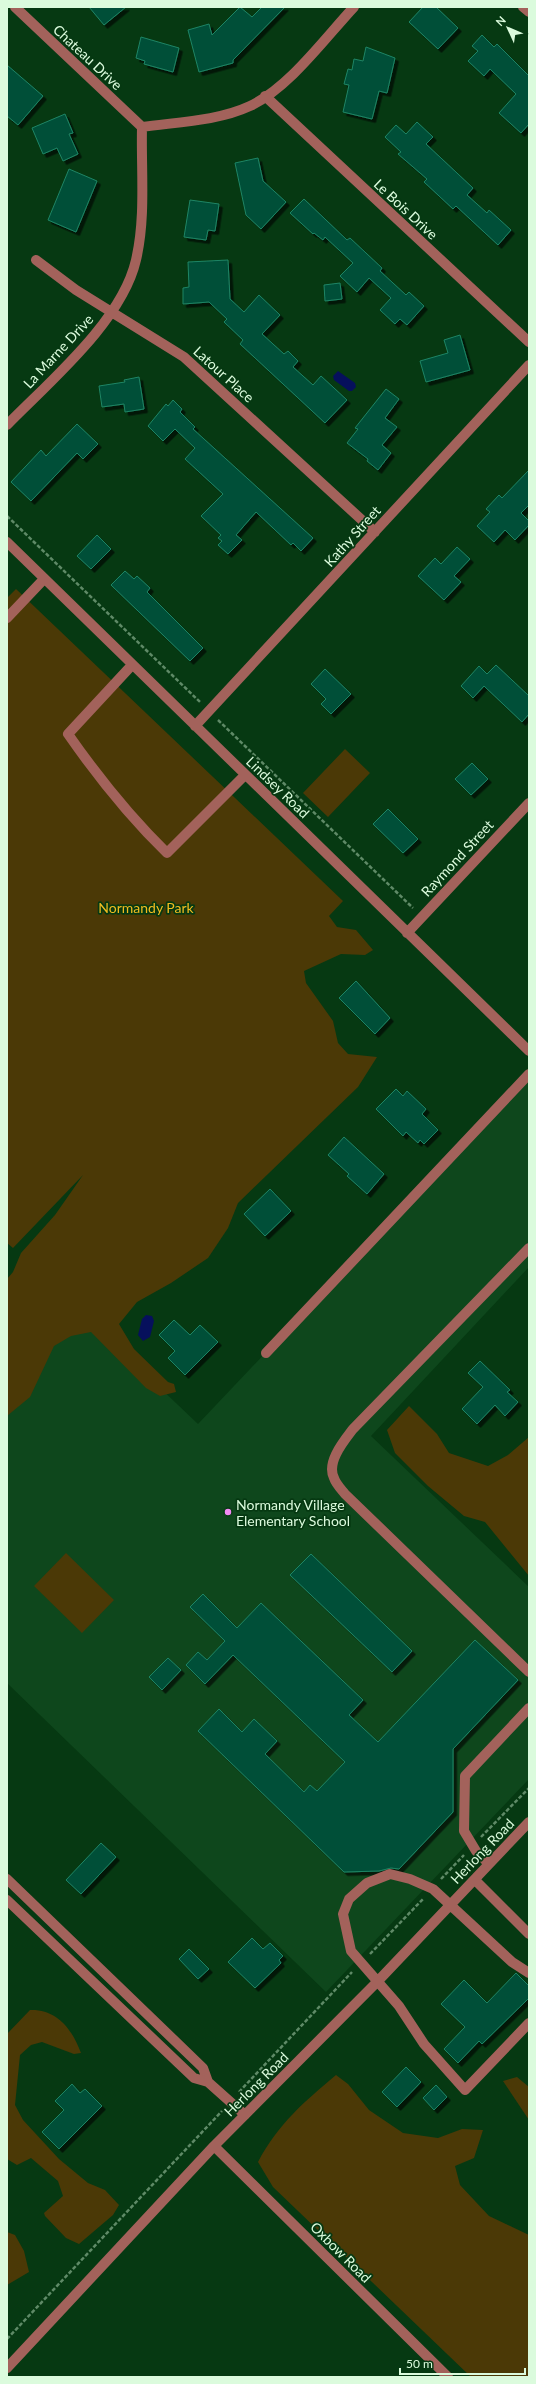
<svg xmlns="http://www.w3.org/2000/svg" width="536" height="2384" font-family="Lato,sans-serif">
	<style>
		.built { fill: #0e471c }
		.green { fill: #4b3906 }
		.water { fill: #06105c }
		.building { fill: #004f39; stroke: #1e8565; filter: url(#shadow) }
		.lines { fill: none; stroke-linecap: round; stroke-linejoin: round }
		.path { stroke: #5f8a67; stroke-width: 2.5; stroke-dasharray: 4 2; stroke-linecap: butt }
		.minor { stroke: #a3625b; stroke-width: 10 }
		.poi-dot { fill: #f28af3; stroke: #063912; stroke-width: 1.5 }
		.labels { text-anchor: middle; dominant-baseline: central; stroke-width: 3.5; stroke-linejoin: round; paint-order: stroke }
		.street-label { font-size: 14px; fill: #dbfbdd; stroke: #063912 }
		.park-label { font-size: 14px; fill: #f2bc21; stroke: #063912 }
		.poi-label { font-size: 14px; fill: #dbfbdd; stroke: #063912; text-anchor: start }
	</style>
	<defs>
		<filter id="shadow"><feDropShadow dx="3.5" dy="3.5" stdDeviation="0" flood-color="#0009"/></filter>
	</defs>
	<rect width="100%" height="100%" fill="#063912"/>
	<path class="built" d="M525 1079 529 1083V1267L371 1436 529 1587V1779L326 1992 7 1683V1290L31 1265 198 1424Z"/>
	<path class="green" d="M16 589 343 901 329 916 337 927 356 930 373 950 365 955 341 954 304 971 306 983 333 1021 338 1043 348 1054 377 1057 358 1087 238 1203 228 1228 208 1258 171 1283 137 1302 119 1324 134 1349 168 1382 174 1384 176 1392 160 1396 146 1388 91 1332 71 1336 54 1346 30 1397 7 1416V1279L13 1272 21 1253 55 1215 83 1175 13 1248 7 1243V598Z
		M345 749 370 773 328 817 303 793Z
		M409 1406 437 1434 449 1453 488 1466 508 1455 529 1437V1576L485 1522 464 1516 428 1486 395 1453 387 1430Z
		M66 1553 114 1600 82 1633 34 1586Z
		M30 2010C57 2009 72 2029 81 2053L74 2054 42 2042 31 2045 20 2055 15 2105 23 2120 59 2159 88 2183 105 2190 119 2205 113 2215 79 2244 66 2238 45 2216 44 2213 63 2196 58 2181 31 2158 17 2165 7 2159V2034Z
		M336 2075 348 2084 369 2110 403 2133 438 2138 462 2129 483 2130 474 2158 455 2166 460 2185 489 2216 529 2235V2377H471L273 2187 258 2162C278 2124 304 2102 336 2075Z
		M517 2077 529 2087V2120L503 2081Z
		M7 2232 15 2235 24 2251 29 2272 7 2285Z"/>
	<path class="water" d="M338 371 355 383 356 387 352 391H349L334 380 333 376Z
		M146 1315 152 1316 154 1321 150 1337 143 1341 138 1335 142 1319Z"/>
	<path class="building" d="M89 7H126L104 25Z
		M240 7 252 17 262 7H285L233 60V63L199 72 188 30 209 24 212 35Z
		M423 7H436L458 28 438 49 409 22Z
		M482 35 494 47 497 44 529 76V124L521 133 499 113 516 94 490 69 484 76 468 61 478 51 472 46Z
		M141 37 179 48 173 72 144 64 145 61 136 58Z
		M366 47 395 58 387 93 379 91 372 119 343 112 349 85 344 84 348 69 352 70 354 59 363 61Z
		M7 65 43 96 18 125 7 116Z
		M65 114 73 133 69 134 78 154 63 161 57 148 43 154 32 128Z
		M417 122 433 137 426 144 473 188 467 195 487 213 489 210 511 230 498 245 456 206 453 209 424 182 427 179 398 154 401 152 385 137 396 125 406 134Z
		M258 158 263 181 286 202 261 229 246 215 235 163Z
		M69 169 97 181 76 232 48 220Z
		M304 199 347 240 350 238 382 268 380 271 406 295 409 292 424 306 407 325 400 319 395 324 380 310 391 298 369 278 357 292 340 276 353 263 325 237 323 240 314 233 313 234 290 213Z
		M190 200 219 204 215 231 208 230 206 240 184 237Z
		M228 260 230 299 244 312 259 295 280 315 262 334 284 354 288 351 298 361 293 367 313 385 321 376 347 400 325 423 240 344 243 340 224 322 227 319 209 302 183 304V288L189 287 188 262Z
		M340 283 342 299 325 301 324 285Z
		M460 335 470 370 426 382 420 361 448 353 444 340Z
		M139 377 144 409 125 412 124 404 102 407 99 386 125 382 124 380Z
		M386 389 399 399 385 418 397 427 382 445 391 453 378 470 367 461 368 459 347 443 358 429 355 428Z
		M173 400 182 409 180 412 195 427 193 429 313 538 301 551 293 543 291 545 256 512 236 535 242 540 228 554 218 545 222 541 218 538 221 535 201 516 223 494 185 459 195 448 175 429 163 441 148 426 166 404 168 406Z
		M77 424 98 444 83 459 77 453 31 501 11 482 41 450 46 456Z
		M529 470V505L521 513 529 521V525L515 540 505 530 494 542 477 526 490 512 486 509 499 495 502 498Z
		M97 535 111 549 91 569 77 556Z
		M457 547 470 559 454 576 461 582 444 600 418 576 435 558 441 564Z
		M125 571 134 579 137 576 150 588 147 592 203 648 190 661 111 585Z
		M496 665 529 696V714L522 722 484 686 473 698 461 686 479 666 487 674Z
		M325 669 351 694 331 714 321 704 326 699 311 684Z
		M472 763 488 779 471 795 455 779Z
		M388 809 418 839 403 853 373 824Z
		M356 981 390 1018 375 1034 339 998Z
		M396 1089 403 1096 407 1091 426 1109 422 1114 438 1130 424 1144 420 1140 418 1143 406 1132 403 1136 376 1109Z
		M344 1137 384 1174 367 1194 347 1176 349 1174 328 1155Z
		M270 1189 291 1211 265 1236 244 1214Z
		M174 1320 190 1335 200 1325 218 1342 185 1375 168 1358 175 1351 159 1335Z
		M480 1361 510 1390 507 1392 518 1402 505 1416 495 1405 477 1424 462 1409 483 1387 468 1373Z
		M311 1554 412 1651 392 1672 290 1575Z
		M203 1594 237 1628 261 1603 363 1700 349 1715 378 1742 475 1640 518 1680 453 1749V1812L399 1869 391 1868 379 1871 344 1872 198 1731 219 1709 242 1732 254 1719 277 1741 265 1754 304 1792 310 1785 317 1791 345 1762 233 1655 205 1684 186 1665 198 1652 207 1660 225 1641 190 1607Z
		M168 1658 181 1670 162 1690 149 1677Z
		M101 1843 116 1857 81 1894 66 1880Z
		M252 1938 263 1949 270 1943 283 1956 279 1960 281 1963 255 1988 228 1962Z
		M189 1949 209 1969 198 1979 179 1959Z
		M516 1973 529 1986V1998L482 2044 479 2041 458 2063 444 2049 465 2027 441 2004 464 1980 487 2003Z
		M406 2067 421 2082 397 2107 382 2092Z
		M72 2084 80 2093 85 2089 102 2106 59 2149 42 2132 64 2110 55 2101Z
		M436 2085 447 2097 434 2110 423 2098Z"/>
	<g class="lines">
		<path class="path" d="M7 516 200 702
			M218 720 413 908
			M481 1837 529 1788
			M441 1879 464 1855
			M370 1954 423 1899
			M239 2092 352 1972
			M7 2339 222 2111"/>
		<path class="minor" d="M15 7 142 127
			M523 7 529 12
			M265 96 529 342
			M142 127C177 122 218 121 250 106 289 88 325 38 354 7
			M36 260 76 290 184 357 375 532
			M7 425C50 381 122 321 136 260 146 217 141 171 142 127
			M7 542 529 1051
			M7 618 44 579
			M132 665 68 734C98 777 129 816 167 853L245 775
			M195 726 529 365
			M407 933 529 803
			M529 1248 353 1429C344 1441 326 1462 334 1478 336 1484 341 1489 345 1494L529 1672
			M266 1353 529 1074
			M489 1864 476 1851 464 1831 465 1776 529 1708
			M7 1879 203 2068 208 2082 245 2115
			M475 1880 529 1934
			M7 1900 194 2078 208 2082
			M529 1973 512 1962 433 1889 410 1879 390 1874 367 1883 349 1899 343 1914 351 1951 399 2006 424 2044 465 2090 529 2023
			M214 2146 448 2377
			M7 2368 214 2146 378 1981 529 1822"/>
	</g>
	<circle class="poi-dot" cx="228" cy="1512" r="4"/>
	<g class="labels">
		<g class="street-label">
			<text transform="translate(88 57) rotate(43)">Chateau Drive</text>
			<text transform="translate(406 209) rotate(43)">Le Bois Drive</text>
			<text transform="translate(58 351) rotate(-47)">La Marne Drive</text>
			<text transform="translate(224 374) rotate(42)">Latour Place</text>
			<text transform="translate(352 536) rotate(-48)">Kathy Street</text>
			<text transform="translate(278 787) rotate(44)">Lindsey Road</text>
			<text transform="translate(457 858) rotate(-47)">Raymond Street</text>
			<text transform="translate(482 1851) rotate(-46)">Herlong Road</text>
			<text transform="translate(256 2084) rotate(-45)">Herlong Road</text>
			<text transform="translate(341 2252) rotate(45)">Oxbow Road</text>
		</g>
		<g class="park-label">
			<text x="146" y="907">Normandy Park</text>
		</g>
		<g class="poi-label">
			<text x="236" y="1504">Normandy Village<tspan x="236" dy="16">Elementary School</tspan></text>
		</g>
	</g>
	<rect width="536" height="2384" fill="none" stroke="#dbfbdd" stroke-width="16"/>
	<g transform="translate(508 28) rotate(314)" stroke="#063912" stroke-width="3" paint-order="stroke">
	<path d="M0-3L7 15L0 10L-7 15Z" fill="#dbfbdd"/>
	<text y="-6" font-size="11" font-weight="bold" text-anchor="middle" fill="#dbfbdd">N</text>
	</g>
	<path d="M400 2368v6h125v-6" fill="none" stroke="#dbfbdd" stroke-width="2"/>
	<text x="406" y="2368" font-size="12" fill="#dbfbdd" stroke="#063912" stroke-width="3" paint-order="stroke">50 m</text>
</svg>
